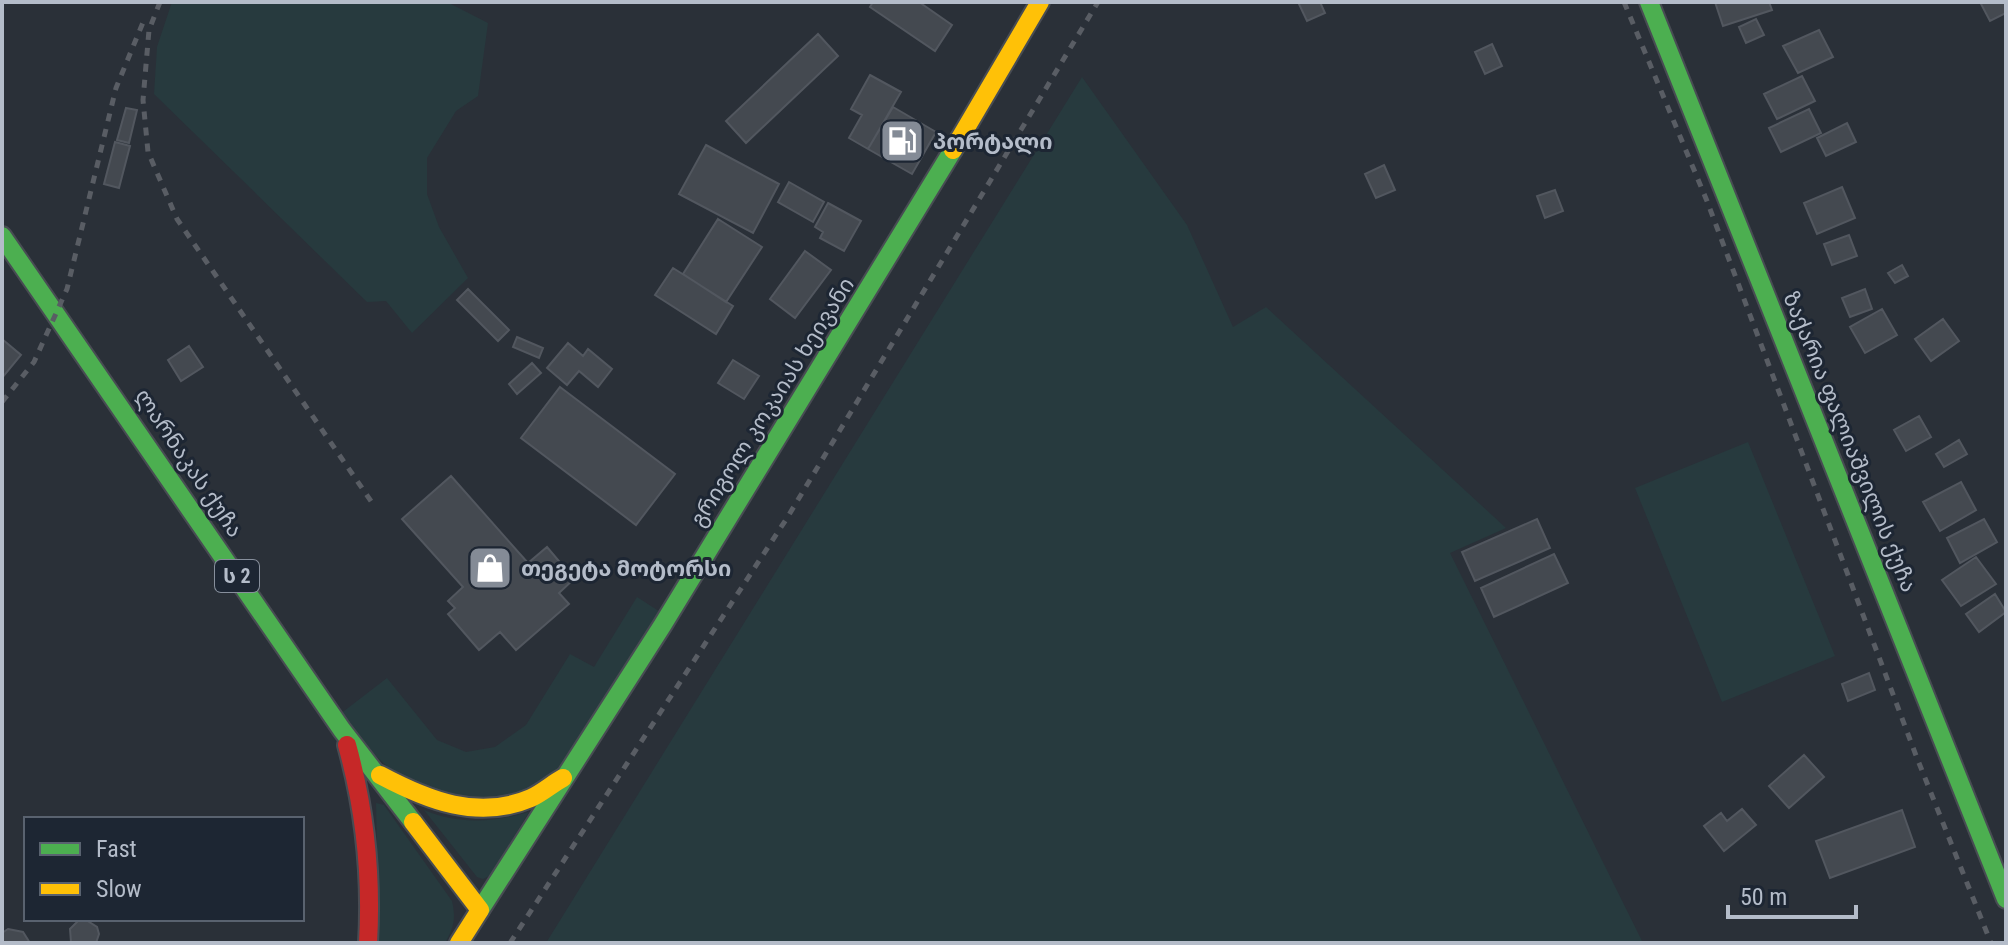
<svg xmlns="http://www.w3.org/2000/svg" width="2008" height="945" font-family="'Roboto Condensed','Noto Sans Georgian',sans-serif">
	<style>
		.green { fill: #273a3e }
		.building { fill: #444950; stroke: #52575f; stroke-width: 2 }
		.lines { fill: none; stroke-linecap: round; stroke-linejoin: round }
		.fast-casing { stroke: #484c53; stroke-width: 22 }
		.slow-casing { stroke: #484c53; stroke-width: 22 }
		.jam-casing { stroke: #484c53; stroke-width: 22 }
		.fast { stroke: #4caf50; stroke-width: 18 }
		.slow { stroke: #ffc107; stroke-width: 18 }
		.jam { stroke: #c62828; stroke-width: 18 }
		.rail { stroke: #595d64; stroke-width: 5; stroke-dasharray: 8 8; stroke-linecap: butt }
		.labels { text-anchor: middle; dominant-baseline: central; stroke-width: 6; stroke-linejoin: round; paint-order: stroke }
		.shield { fill: #1d2633; stroke: #878f9c; stroke-width: 2 }
		.shield-label { font-size: 20px; font-weight: bold; fill: #b4bcc9 }
		.poi-label { font-size: 22px; font-weight: bold; fill: #b4bcc9; stroke: #1d2633; text-anchor: start }
		.street-label { font-size: 22px; fill: #b4bcc9; stroke: #1d2633 }
	</style>
	<rect width="100%" height="100%" fill="#2a3038"/>
	<path class="green" d="M172 2H447L488 23 478 96 456 111 427 158V194L439 227 468 278 412 333 386 301 367 302 154 94 157 47Z
		M1082 77 1187 225 1233 327 1266 307 1506 528 1450 553 1643 943H546Z
		M1748 442 1835 656 1722 702 1635 488Z
		M637 597 668 617 572 771 533 797 421 798 335 718 387 678 437 740 466 752 495 747 526 725 570 654 594 667Z
		M376 803 384 805 452 901C456 918 454 928 445 943H379Z
		M424 810C459 825 494 822 529 812L491 875 483 879 477 877Z"/>
	<path class="building" d="M873 2H919L952 25 935 51 870 7Z
		M1298 2H1320L1325 13 1307 21Z
		M1715 2H1769L1772 10 1723 26Z
		M1980 2H2005L2006 13 1990 21Z
		M1756 19 1764 35 1746 43 1739 27Z
		M1819 30 1833 57 1798 73 1783 46Z
		M818 34 838 56 746 143 726 121Z
		M1492 44 1502 66 1485 74 1475 52Z
		M870 75 901 92 868 149 849 138 862 115 851 109Z
		M1802 76 1815 101 1777 119 1764 94Z
		M893 107 936 132 912 174 868 149Z
		M126 108 137 110 129 143 117 140Z
		M1809 109 1821 133 1781 152 1769 128Z
		M1847 123 1856 142 1826 156 1817 138Z
		M115 142 130 146 119 188 104 184Z
		M706 145 779 184 753 233 679 194Z
		M1384 165 1395 190 1376 198 1365 174Z
		M789 182 824 202 813 222 778 202Z
		M1842 187 1855 218 1817 234 1804 203Z
		M1555 190 1563 211 1545 218 1537 196Z
		M828 203 861 221 844 251 820 238 823 232 815 227Z
		M718 219 762 247 726 302 683 274Z
		M1849 235 1857 256 1832 265 1824 244Z
		M805 251 831 270 795 318 770 299Z
		M1902 265 1908 276 1895 283 1888 273Z
		M673 268 733 306 716 334 655 295Z
		M468 289 509 330 498 341 457 300Z
		M1865 289 1872 309 1850 317 1842 298Z
		M1882 309 1897 335 1865 353 1850 327Z
		M1943 319 1959 341 1931 361 1915 339Z
		M517 337 543 348 539 358 513 347Z
		M2 339 21 355 2 378Z
		M568 343 583 356 588 349 612 369 598 387 579 371 567 385 547 368Z
		M189 346 203 367 181 381 168 360Z
		M733 360 759 376 744 399 718 383Z
		M532 363 541 373 517 394 509 384Z
		M560 387 675 474 636 525 521 438Z
		M1919 416 1931 437 1906 451 1894 430Z
		M1959 440 1967 454 1944 467 1936 454Z
		M451 476 528 563 547 547 574 579 559 593 569 604 516 650 500 632 479 650 448 614 455 608 448 601 463 587 402 519Z
		M1961 482 1976 510 1940 531 1923 502Z
		M1537 519 1550 548 1475 581 1462 552Z
		M1984 519 1997 542 1960 563 1947 538Z
		M1554 554 1568 583 1494 617 1481 588Z
		M1976 557 1996 584 1961 606 1942 580Z
		M1995 594 2006 612 1979 632 1966 614Z
		M1869 673 1875 690 1848 701 1842 684Z
		M1804 755 1824 777 1789 808 1769 786Z
		M1742 809 1756 825 1724 851 1704 826 1721 813 1727 821Z
		M1902 810 1915 847 1830 878 1816 841Z
		M79 920H86L97 927 99 934 96 943 71 942 70 929Z
		M8 929 23 932 30 943H2V933Z"/>
	<g class="lines">
		<g class="fast-casing">
			<path id="fast" d="M1649 2 2006 899
				M2 236 342 730 413 822
				M480 910 662 626 953 150"/>
		</g>
		<g class="slow-casing">
			<path id="slow" d="M953 150 1040 2
				M380 775C427 800 478 821 531 798 542 793 552 784 563 778
				M413 822 480 910 459 943"/>
		</g>
		<g class="jam-casing">
			<path id="jam" d="M347 745C365 810 372 875 368 943"/>
		</g>
		<use href="#fast" class="fast"/>
		<use href="#slow" class="slow"/>
		<use href="#jam" class="jam"/>
		<path class="rail" d="M160 2 149 30 143 100 148 152 177 219 373 504
			M1624 2 1707 201 1917 758 1991 943
			M2 402 34 362 67 289 116 88 144 20
			M510 943 787 518 1098 2"/>
	</g>
	<defs>
		<g id="fuel-square" transform="scale(2.3)"><rect x="-9" y="-9" width="18" height="18" rx="4" fill="#848b96" stroke="#1d2633"/><path d="M-5.5-6h7V0h2V4h1.3V-2.5L3-4.5l.8-.8L6-3V5H2.5V1h-1V6h-7ZM-4.2-4.7v3.2H.2V-4.7Z" fill="#fff"/></g>
		<g id="shop-square" transform="scale(2.3)"><rect x="-9" y="-9" width="18" height="18" rx="4" fill="#848b96" stroke="#1d2633"/><path d="M-5-2.5h2.3a2.7 3.5 0 0 1 5.4 0H5L5.5 6h-11ZM-1.5-2.5h3a1.5 2.3 0 0 0-3 0Z" fill="#fff"/></g>
	</defs>
	<g fill-rule="evenodd">
		<use href="#fuel-square" x="902" y="141"/>
		<use href="#shop-square" x="490" y="568"/>
	</g>
	<g class="labels">
		<rect class="shield" x="215" y="560" width="44" height="32" rx="6"/>
		<g class="shield-label">
			<text x="237" y="576">ს 2</text>
		</g>
		<g class="poi-label">
			<text x="933" y="141">პორტალი</text>
			<text x="521" y="568">თეგეტა მოტორსი</text>
		</g>
		<g class="street-label">
			<text transform="translate(772 402) rotate(-58)">გრიგოლ კოკაიას ხეივანი</text>
			<text transform="translate(1850 442) rotate(68)">ზაქარია ფალიაშვილის ქუჩა</text>
			<text transform="translate(189 463) rotate(56)">ლარნაკას ქუჩა</text>
		</g>
	</g>
	<rect width="2008" height="945" fill="none" stroke="#b4bcc9" stroke-width="8"/>
	<rect x="24" y="817" width="280" height="104" fill="#1d2633" stroke="#59626f" stroke-width="2"/>
	<rect x="40" y="843" width="40" height="12" fill="#4caf50" stroke="#59626f" stroke-width="2"/>
	<text x="96" y="857" font-size="24" fill="#b4bcc9">Fast</text>
	<rect x="40" y="883" width="40" height="12" fill="#ffc107" stroke="#59626f" stroke-width="2"/>
	<text x="96" y="897" font-size="24" fill="#b4bcc9">Slow</text>
	<path d="M1728 905v12h128v-12" fill="none" stroke="#b4bcc9" stroke-width="4"/>
	<text x="1740" y="905" font-size="24" fill="#b4bcc9" stroke="#1d2633" stroke-width="6" paint-order="stroke">50 m</text>
</svg>
